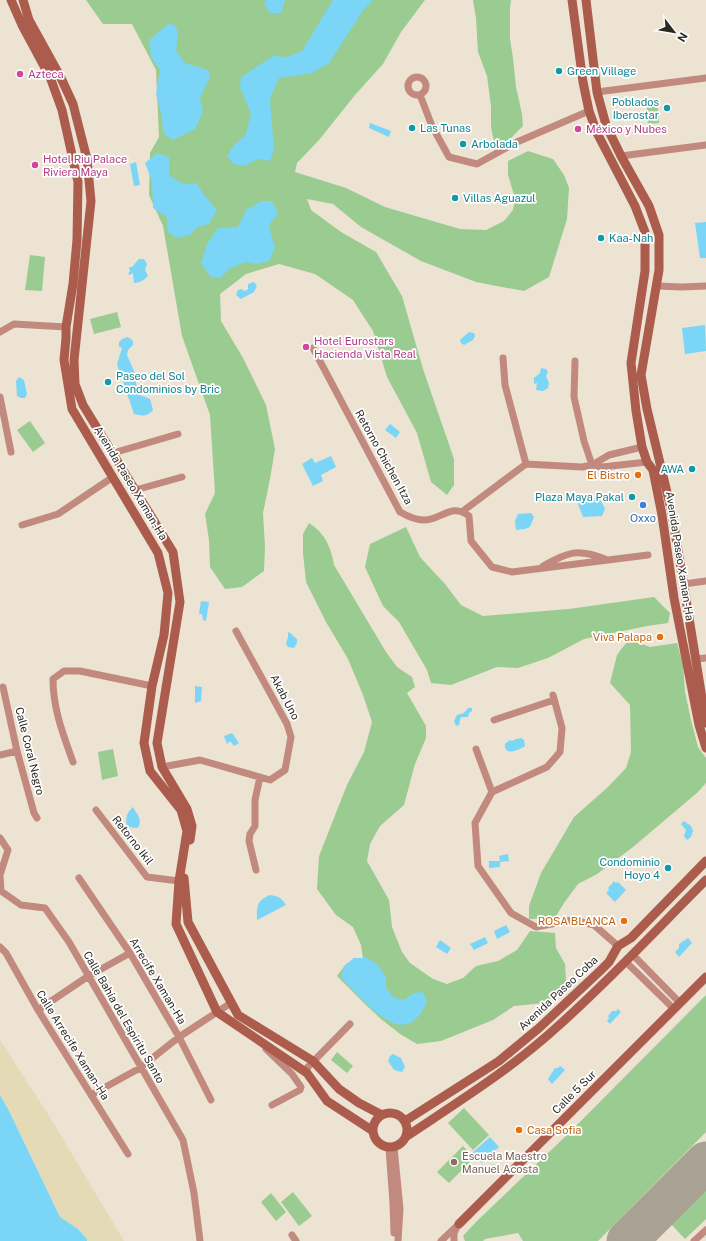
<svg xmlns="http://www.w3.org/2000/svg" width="706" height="1241" font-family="'Public Sans',sans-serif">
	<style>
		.green { fill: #9acb90 }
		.sand { fill: #e4dbb6 }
		.water { fill: #7bd5f7 }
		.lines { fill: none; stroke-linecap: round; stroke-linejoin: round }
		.runway { stroke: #a8a194; stroke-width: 41 }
		.street { stroke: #c28a7e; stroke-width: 7 }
		.secondary { stroke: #ac5c4d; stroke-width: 9 }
		.culture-dot { fill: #0f9aa8; stroke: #fff; stroke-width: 1.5 }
		.hotel-dot { fill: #d1479c; stroke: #fff; stroke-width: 1.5 }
		.food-dot { fill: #e8710a; stroke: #fff; stroke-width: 1.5 }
		.shop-dot { fill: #3f7fe0; stroke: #fff; stroke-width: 1.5 }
		.education-dot { fill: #8d6e63; stroke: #fff; stroke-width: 1.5 }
		.labels { text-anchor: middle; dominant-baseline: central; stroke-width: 3.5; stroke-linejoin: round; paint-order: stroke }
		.culture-label { font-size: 11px; fill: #0d838f; stroke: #fff; text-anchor: start }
		.hotel-label { font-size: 11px; fill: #b23c85; stroke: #fff; text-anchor: start }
		.street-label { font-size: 11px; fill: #2c2923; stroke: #fff }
		.food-label { font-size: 11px; fill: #c56008; stroke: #fff; text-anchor: end }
		.shop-label { font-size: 11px; fill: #366cbe; stroke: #fff }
		.education-label { font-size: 11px; fill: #785e54; stroke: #fff; text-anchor: start }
	</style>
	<rect width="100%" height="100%" fill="#ece3d3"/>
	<path class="green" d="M86 0H425L401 32 383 64 355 95 319 140 297 163 295 172 346 188 385 207 460 229 486 230 504 221 513 210 515 198 508 175V161L528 151 553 159 564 175 569 188 567 219 549 277 524 291 476 282 421 261 361 227 333 204 307 199 311 210 341 232 376 252 402 296 423 369 454 459V485L447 495 431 482 417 433 387 377 373 331 353 300 315 274 279 264 246 274 220 294 221 321 243 358 266 405 275 449 270 479 263 513 265 547 264 571 242 587 225 589 210 567 209 540 205 514 215 493 210 415 182 336 163 226 149 195 150 153 159 137 156 70 132 24H103Z
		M473 0H511L510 8V39L513 58 516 87 522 114 523 126 509 140 495 146 491 127V106L487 76 478 52 476 18Z
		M657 99 659 123 648 124 646 100Z
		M30 255 45 257 42 291 25 290Z
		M117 312 121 327 94 334 90 319Z
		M30 421 45 443 33 452 17 430Z
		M309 523C325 533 331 547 334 565L386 652 397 667 412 677 415 687 407 693 426 726V738L415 764 404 805 380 826 370 844 367 861 389 900 392 927 402 952 410 963 433 979 447 984 463 978 476 966 498 961 517 950 530 931 555 933 556 948 565 964 566 982 556 994 544 1003 514 1006 493 1020 441 1041 417 1044 400 1034 381 1019 364 1003 337 976 346 964 363 958 361 945 353 927 336 915 317 889 319 856 347 785 364 752 372 722 363 695 348 659 326 622 306 582 303 553V534Z
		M406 527 420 557 445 584 461 605 483 616 569 609 654 597 670 613 668 623 647 626 584 639 548 658 518 668 497 667 451 685 431 683 427 670 399 622 383 606 365 567 370 544Z
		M629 639 650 647 677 643 683 665 685 692 691 720 698 747 706 758V783L698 792 633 847 597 874 578 884 564 903 555 918 529 919V906L541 873 574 817 608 787 626 768 631 752 630 705 610 683 617 655Z
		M113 749 118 776 102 780 98 752Z
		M706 995V1132L598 1241H523L518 1233 485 1239 483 1241H465L463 1236 477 1221 568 1134Z
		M337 1052 353 1066 347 1073 331 1060Z
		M464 1108 489 1135 473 1150 448 1123Z
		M463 1146 474 1158 449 1183 437 1172Z
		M706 1190V1219L685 1239 671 1224Z
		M293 1192 312 1216 299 1226 281 1202Z
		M271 1193 286 1212 276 1221 261 1202Z"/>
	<path class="sand" d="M0 1040 51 1119 124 1241H87V1239L78 1229 60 1217 9 1111 0 1095Z"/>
	<path class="water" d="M266 0H285L281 13H270L264 3Z
		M333 0H373L364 9 329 63 312 73 279 78 270 99 274 150 270 161 258 159 244 166 233 164 227 156 234 145 246 135 251 113 240 87 241 77 273 56 287 57 302 51Z
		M168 24 175 25 178 33 176 51 185 63 208 70 210 78 200 97 203 112 195 129 173 140 164 134 161 113 156 94 160 70 151 57 149 40Z
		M370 123 391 131 389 137 369 128Z
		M157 153 169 157V175L183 184 196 183 205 196 217 210 209 224 197 227 190 235 177 238 168 232 167 217 153 208 152 181 145 163Z
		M136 162 140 185 134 186 130 164Z
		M262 201H272L278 213 269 225 275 248 269 261 256 264 245 262 229 269 221 278 211 277 201 263 207 244 218 228 238 227 246 210Z
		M706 222V258H700L695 223Z
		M139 259H144L147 264 145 270 148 276C144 280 140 283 134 283L133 273 130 275 128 274 130 271 129 268 130 267H132Z
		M254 282 257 286 254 292 241 299 236 295 238 290 241 289 245 291 248 289V284Z
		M705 325 706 351 685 354 682 328Z
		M469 332 474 333 475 336 473 340 464 345 461 343 460 340Z
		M128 337 133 341V345L128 350 127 355 134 371 138 394 150 399 153 410C147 417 143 416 134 414L117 364 122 348 119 347V342L122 339Z
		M541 368 546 369 548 372 546 376 549 383 548 388 543 391 536 390 537 383 534 384V378L540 373Z
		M19 377 24 380 27 394 25 398H21L17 396 16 381Z
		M390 424 400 432 396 438 385 430Z
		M331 456 336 467 321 475 323 481 313 486 302 464 312 458 315 463Z
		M585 497 600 499 605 509 602 516 583 517 578 504Z
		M531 513 534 517 530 527 525 529 516 530 515 521 518 514Z
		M201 601 209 602 206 621 203 620 202 614H199Z
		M289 632 297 639V643L294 648 288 647 286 644 288 637V633Z
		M195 686 202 687 201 701 195 703Z
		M468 708H472V711L469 713 468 717H461L459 725 456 726 454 721 457 715 464 713Z
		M232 733 239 743 234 746 230 741 227 744 224 736Z
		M521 738 524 740 525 746C519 750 504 757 505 744L510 740 512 741 516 739Z
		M133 807 139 817 140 822 139 826 137 828 127 827C125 818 127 812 133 807Z
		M684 821 691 826 693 831 691 837 687 840 684 836 686 830 681 824Z
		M508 854 509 861 500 862V867L489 868V861H500L499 856Z
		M614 881 616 883 618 882 626 890 615 902 606 893 609 890 608 888Z
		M270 895C278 896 282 898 286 905L257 920C257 906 256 901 270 895Z
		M506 925 510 932 497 939 494 931Z
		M485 937 488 943 474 950 470 944Z
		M688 938 692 943 679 957 675 952 679 948V944Z
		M440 940 451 948 447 954 436 947Z
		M354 958H367L377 964 386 977V988L393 997 404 1000 414 993 423 992 427 1002C423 1011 417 1021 407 1024 387 1031 353 990 341 977L344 966Z
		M618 1009 621 1012 610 1024 607 1021 609 1018 608 1016 612 1011H616Z
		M393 1054 401 1058 405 1067 402 1072 394 1070 388 1061 390 1056Z
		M560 1066 565 1070 552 1084 548 1079 555 1068H558Z
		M0 1095 9 1111 60 1217 78 1229 87 1239V1241H0Z
		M490 1137 499 1147 482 1163 472 1153Z"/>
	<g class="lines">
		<path class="runway" d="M627 1241 706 1162"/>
		<path class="street" d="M408 86a9 9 0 1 1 18 0a9 9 0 1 1-18 0Z
			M597 92 706 78
			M420 95 432 126 449 157 477 164 517 142 589 111
			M621 156 706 145
			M657 286 682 287 706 286
			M0 332 14 324 66 327
			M313 348 400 512C407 516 415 520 424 520 441 520 452 502 469 516L471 541 492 567 512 572 648 555
			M503 358 505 385 526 464
			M575 361 574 397 584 441 592 465
			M0 397 11 452
			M113 453 178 434
			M592 465 609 455 642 447
			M135 489H139L182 477
			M463 511 526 464 582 467 592 465 602 467 647 462
			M22 525 58 514 113 477
			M543 566C569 552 577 548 605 559
			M684 584 706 581
			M696 659 706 658
			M3 687 17 751 34 813 37 818
			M553 695 562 728 560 752 547 767 492 792 475 823 478 866 511 913 536 927 572 920 594 925 618 946
			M494 720 554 700
			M476 749 492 792
			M0 755 17 751
			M73 762C63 734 53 709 53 679L64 671H80L152 686
			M162 767 200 760 270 780 285 770 291 737 287 724 236 631
			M96 810 147 877 179 881
			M0 838 8 850 0 875 1 891 21 905 45 908 69 942 183 1140 194 1193 200 1241
			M256 870 249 841 250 834 255 826V800L260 777
			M79 878 130 953 179 1037 211 1100
			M0 947 6 953 38 1010 128 1154
			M633 955 680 1003
			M626 962 674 1009
			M38 1010 87 977 130 953
			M266 1049 292 1074 301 1087 300 1090 272 1105
			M304 1071 350 1024
			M91 1095 140 1068 179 1037 231 1003
			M394 1147 400 1209 398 1241
			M389 1148 393 1203 394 1233
			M292 1235 296 1241
			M441 1241 459 1224
			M454 1241V1233L457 1227
			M694 1241 706 1230"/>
		<path class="secondary" d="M11 0 22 25 50 77 62 110 78 182 77 240 73 284 66 327V338L64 360 72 409 158 553 168 593 164 635 152 686 144 743 150 771 181 810 187 831 179 881 176 924 217 1012 307 1073 327 1101 373 1131
			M23 0 29 20 61 78 73 104 87 159 91 201 74 360 75 384 83 405 173 552 180 602 157 743 162 767 187 809 192 826 190 840
			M572 0 583 82 589 111 597 133 635 206 645 232V271L631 363 636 411 642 447 647 462 653 470 662 515 674 598 699 725 706 748
			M586 0 597 92 606 125 621 156 649 206 659 235V270L641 375 647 409 672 513 706 723
			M184 878 188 922 238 1015 313 1061 339 1089 359 1103 382 1115
			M373 1130a17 17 0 1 1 34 0a17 17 0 1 1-34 0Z
			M405 1121 499 1061 539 1028 600 971 609 962 618 946 631 938 706 861
			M407 1136C458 1102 511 1069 557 1027 609 981 657 929 706 880
			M459 1224 706 977"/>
	</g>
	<g class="culture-dot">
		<circle cx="559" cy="71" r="4"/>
		<circle cx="667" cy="108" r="4"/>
		<circle cx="412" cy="128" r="4"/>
		<circle cx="463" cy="144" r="4"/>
		<circle cx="455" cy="198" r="4"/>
		<circle cx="601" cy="238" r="4"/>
		<circle cx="108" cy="382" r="4"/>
		<circle cx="692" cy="469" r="4"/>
		<circle cx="632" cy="497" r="4"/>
		<circle cx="668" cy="868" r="4"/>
	</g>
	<g class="hotel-dot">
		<circle cx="20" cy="74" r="4"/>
		<circle cx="578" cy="129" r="4"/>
		<circle cx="35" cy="165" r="4"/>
		<circle cx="306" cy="347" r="4"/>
	</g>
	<g class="food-dot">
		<circle cx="638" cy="475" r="4"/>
		<circle cx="660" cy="637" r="4"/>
		<circle cx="624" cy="921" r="4"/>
		<circle cx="519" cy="1130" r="4"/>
	</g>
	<circle class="shop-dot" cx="643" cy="505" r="4"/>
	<circle class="education-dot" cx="454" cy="1162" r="4"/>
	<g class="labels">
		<g class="culture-label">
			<text x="567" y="71">Green Village</text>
			<text x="659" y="102" text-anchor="end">Poblados<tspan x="659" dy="13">Iberostar</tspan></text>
			<text x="420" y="128">Las Tunas</text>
			<text x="471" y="144">Arbolada</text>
			<text x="463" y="198">Villas Aguazul</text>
			<text x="609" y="238">Kaa-Nah</text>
			<text x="116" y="376">Paseo del Sol<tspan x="116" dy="13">Condominios by Bric</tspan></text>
			<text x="684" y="469" text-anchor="end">AWA</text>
			<text x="624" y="497" text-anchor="end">Plaza Maya Pakal</text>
			<text x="660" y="862" text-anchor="end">Condominio<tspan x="660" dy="13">Hoyo 4</tspan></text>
		</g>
		<g class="hotel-label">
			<text x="28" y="74">Azteca</text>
			<text x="586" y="129">México y Nubes</text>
			<text x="43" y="159">Hotel Riu Palace<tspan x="43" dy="13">Riviera Maya</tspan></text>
			<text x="314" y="341">Hotel Eurostars<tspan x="314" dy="13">Hacienda Vista Real</tspan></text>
		</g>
		<g class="street-label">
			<text transform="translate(384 457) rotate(61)">Retorno Chichen Itza</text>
			<text transform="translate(131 483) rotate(59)">Avenida Paseo Xaman-Ha</text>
			<text transform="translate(680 556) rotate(81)">Avenida Paseo Xaman-Ha</text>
			<text transform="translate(285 697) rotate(62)">Akab Uno</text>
			<text transform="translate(30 751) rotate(76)">Calle Coral Negro</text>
			<text transform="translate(133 840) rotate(52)">Retorno Ikil</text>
			<text transform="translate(158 981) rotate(59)">Arrecife Xaman-Ha</text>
			<text transform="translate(558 993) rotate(-43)">Avenida Paseo Coba</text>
			<text transform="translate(124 1017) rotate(60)">Calle Bahía del Espiritu Santo</text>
			<text transform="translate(73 1045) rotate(58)">Calle Arrecife Xaman-Ha</text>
			<text transform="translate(574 1092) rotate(-45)">Calle 5 Sur</text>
		</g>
		<g class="food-label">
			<text x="630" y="475">El Bistro</text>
			<text x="652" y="637">Viva Palapa</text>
			<text x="616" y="921">ROSA BLANCA</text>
			<text x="527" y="1130" text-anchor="start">Casa Sofia</text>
		</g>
		<g class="shop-label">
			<text x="643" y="518">Oxxo</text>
		</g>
		<g class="education-label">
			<text x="462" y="1156">Escuela Maestro<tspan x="462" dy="13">Manuel Acosta</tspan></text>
		</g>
	</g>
	<g transform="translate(674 32) rotate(121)" stroke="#ffffff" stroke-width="3" paint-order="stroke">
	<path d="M0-3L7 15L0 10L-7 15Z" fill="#2c2923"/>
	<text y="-6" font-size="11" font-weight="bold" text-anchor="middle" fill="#2c2923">N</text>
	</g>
</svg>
